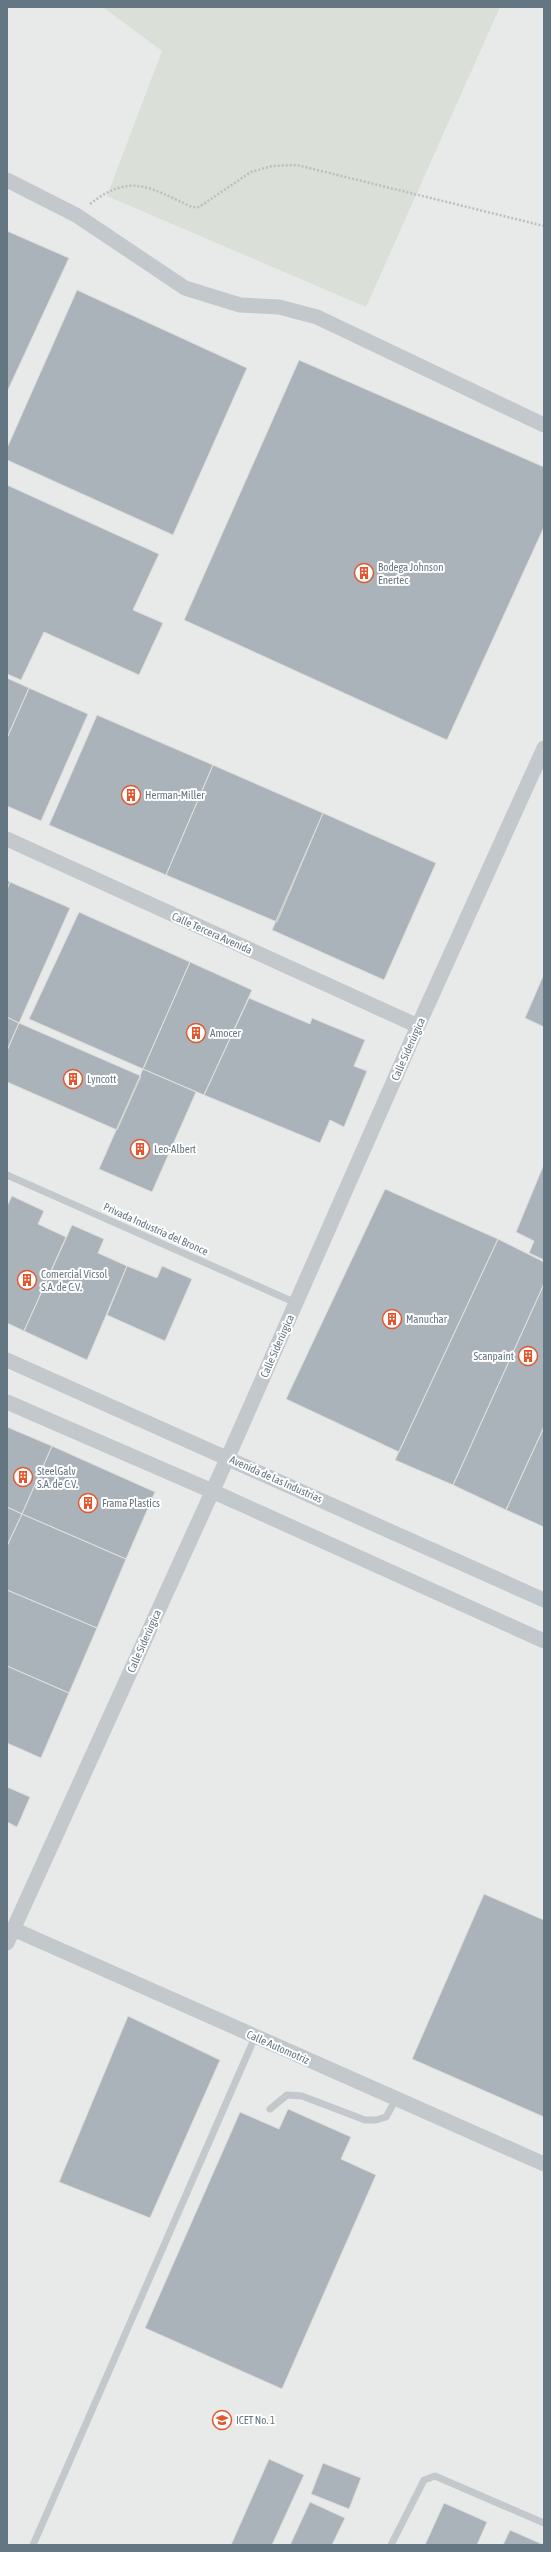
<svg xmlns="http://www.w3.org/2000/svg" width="551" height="2552" font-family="'Asap Condensed',sans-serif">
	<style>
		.built { fill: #e8e9e9 }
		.green { fill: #dadfd7 }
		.building { fill: #aab3b9; stroke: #dcdcda }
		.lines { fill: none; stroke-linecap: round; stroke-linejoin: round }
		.path { stroke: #bbbfc2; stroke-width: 2.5; stroke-dasharray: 2 2; stroke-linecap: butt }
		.service { stroke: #c3c8cc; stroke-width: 7 }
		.minor { stroke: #c3c8cc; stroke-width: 15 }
		.labels { text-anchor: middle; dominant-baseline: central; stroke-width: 4; stroke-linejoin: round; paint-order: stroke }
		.poi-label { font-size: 11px; fill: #657683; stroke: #fff; text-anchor: start }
		.street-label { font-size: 11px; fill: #657683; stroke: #fff }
	</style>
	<rect width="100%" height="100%" fill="#fafaf8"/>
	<path class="built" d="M7 7H544V2545H7Z"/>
	<path class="green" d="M103 7H500L366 307 107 196 162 51Z"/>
	<path class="building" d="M7 231 69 258 7 392Z
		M77 290 247 368 173 535 7 460V448Z
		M299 360 544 467V527L447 740 184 620Z
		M7 485 159 554 133 610 163 623 139 675 44 632 21 680 7 674Z
		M7 678 29 688 7 738Z
		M29 688 88 714 41 821 7 806V738Z
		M97 715 213 765 166 875 49 825Z
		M213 765 323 813 277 922 166 875Z
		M323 813 436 863 384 980 272 930Z
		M7 880 10 882 7 889Z
		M10 882 70 908 19 1023 7 1017V889Z
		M79 912 190 962 143 1069 29 1019Z
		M190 962 252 990 204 1095 143 1069Z
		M544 974V1027L525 1018Z
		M249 998 310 1024 312 1018 365 1040 354 1066 367 1071 344 1127 330 1120 320 1143 204 1095Z
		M7 1017 19 1023 7 1050Z
		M19 1023 141 1076 117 1130 7 1082V1051Z
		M143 1069 196 1092 152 1192 99 1169Z
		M544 1164V1260L529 1253 534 1241 516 1232Z
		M385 1189 498 1239 399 1452 286 1399Z
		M12 1196 44 1211 38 1224 66 1237 24 1331 7 1323V1206Z
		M72 1225 104 1239 98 1253 127 1266 87 1360 24 1331Z
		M498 1239 544 1262V1284L453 1485 395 1460Z
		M127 1266 157 1278 162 1266 192 1279 165 1341 107 1315Z
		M544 1284V1427L506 1510 453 1485Z
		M7 1427 52 1446 22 1514 7 1507Z
		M544 1427V1527L506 1510Z
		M52 1446 155 1492 126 1559 22 1514Z
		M7 1507 22 1514 7 1546Z
		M22 1514 126 1559 97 1628 7 1590V1546Z
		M7 1590 97 1628 69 1693 7 1666Z
		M7 1666 69 1693 41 1758 7 1743Z
		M7 1787 30 1797 17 1827 7 1822Z
		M484 1894 544 1920V2117L412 2059Z
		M128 2016 220 2060 150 2218 59 2182Z
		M288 2109 351 2137 341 2159 376 2175 282 2389 145 2328 240 2112 279 2129Z
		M269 2459 304 2475 272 2545H231Z
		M323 2463 361 2478 349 2509 311 2494Z
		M310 2502 345 2518 332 2545H290Z
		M444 2503 487 2522 477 2545H425Z
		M510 2530 544 2545H503Z"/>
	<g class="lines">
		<path class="path" d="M90 204C131 172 150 188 192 207H199L251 172 272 166 297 165 544 226"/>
		<path class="service" d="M7 1175 296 1303
			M270 2109 287 2095 302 2096 365 2120H376L386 2117 396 2099
			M33 2545 255 2037
			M391 2545 424 2480 435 2476 544 2523"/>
		<path class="minor" d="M7 180 76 215 185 288 240 305 279 307 317 317 544 425
			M7 839 418 1026
			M7 1360 544 1600
			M7 1402 212 1491 544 1641
			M13 1929 544 2164
			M7 1943 228 1457 418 1026 544 748"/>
	</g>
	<defs>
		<g id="building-ring" transform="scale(1)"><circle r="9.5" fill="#fff" stroke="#e4572e" stroke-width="1.5"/><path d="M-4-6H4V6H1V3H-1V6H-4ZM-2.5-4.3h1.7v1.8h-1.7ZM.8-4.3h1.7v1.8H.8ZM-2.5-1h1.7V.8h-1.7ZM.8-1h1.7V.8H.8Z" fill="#e4572e"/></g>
		<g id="university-ring" transform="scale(1)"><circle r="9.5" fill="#fff" stroke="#e4572e" stroke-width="1.5"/><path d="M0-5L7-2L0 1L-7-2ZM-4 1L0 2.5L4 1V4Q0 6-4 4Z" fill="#e4572e"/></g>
	</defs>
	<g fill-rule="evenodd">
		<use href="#building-ring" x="364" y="573"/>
		<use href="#building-ring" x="131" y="795"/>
		<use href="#building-ring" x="196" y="1033"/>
		<use href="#building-ring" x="73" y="1079"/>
		<use href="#building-ring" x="140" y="1149"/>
		<use href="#building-ring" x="27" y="1280"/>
		<use href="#building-ring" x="392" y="1319"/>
		<use href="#building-ring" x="528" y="1356"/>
		<use href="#building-ring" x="23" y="1477"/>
		<use href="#building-ring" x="88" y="1503"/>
		<use href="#university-ring" x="222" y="2420"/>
	</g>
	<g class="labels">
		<g class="poi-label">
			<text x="378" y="567">Bodega Johnson<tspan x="378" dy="13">Enertec</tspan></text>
			<text x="145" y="795">Herman-Miller</text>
			<text x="210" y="1033">Amocer</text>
			<text x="87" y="1079">Lyncott</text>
			<text x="154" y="1149">Leo-Albert</text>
			<text x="41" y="1274">Comercial Vicsol<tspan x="41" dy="13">S.A. de C.V.</tspan></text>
			<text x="406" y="1319">Manuchar</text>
			<text x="514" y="1356" text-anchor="end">Scanpaint</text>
			<text x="37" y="1471">SteelGalv<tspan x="37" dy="13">S.A. de C.V.</tspan></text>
			<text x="102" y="1503">Frama Plastics</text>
			<text x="236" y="2420">ICET No. 1</text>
		</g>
		<g class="street-label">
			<text transform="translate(212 933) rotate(24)">Calle Tercera Avenida</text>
			<text transform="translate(408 1049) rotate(-66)">Calle Siderúrgica</text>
			<text transform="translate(156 1229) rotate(24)">Privada Industria del Bronce</text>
			<text transform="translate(277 1346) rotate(-66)">Calle Siderúrgica</text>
			<text transform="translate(276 1479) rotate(24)">Avenida de las Industrias</text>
			<text transform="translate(144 1641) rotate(-66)">Calle Siderúrgica</text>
			<text transform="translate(278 2047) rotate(24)">Calle Automotriz</text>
		</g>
	</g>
	<rect width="551" height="2552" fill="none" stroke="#657683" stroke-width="16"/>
</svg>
